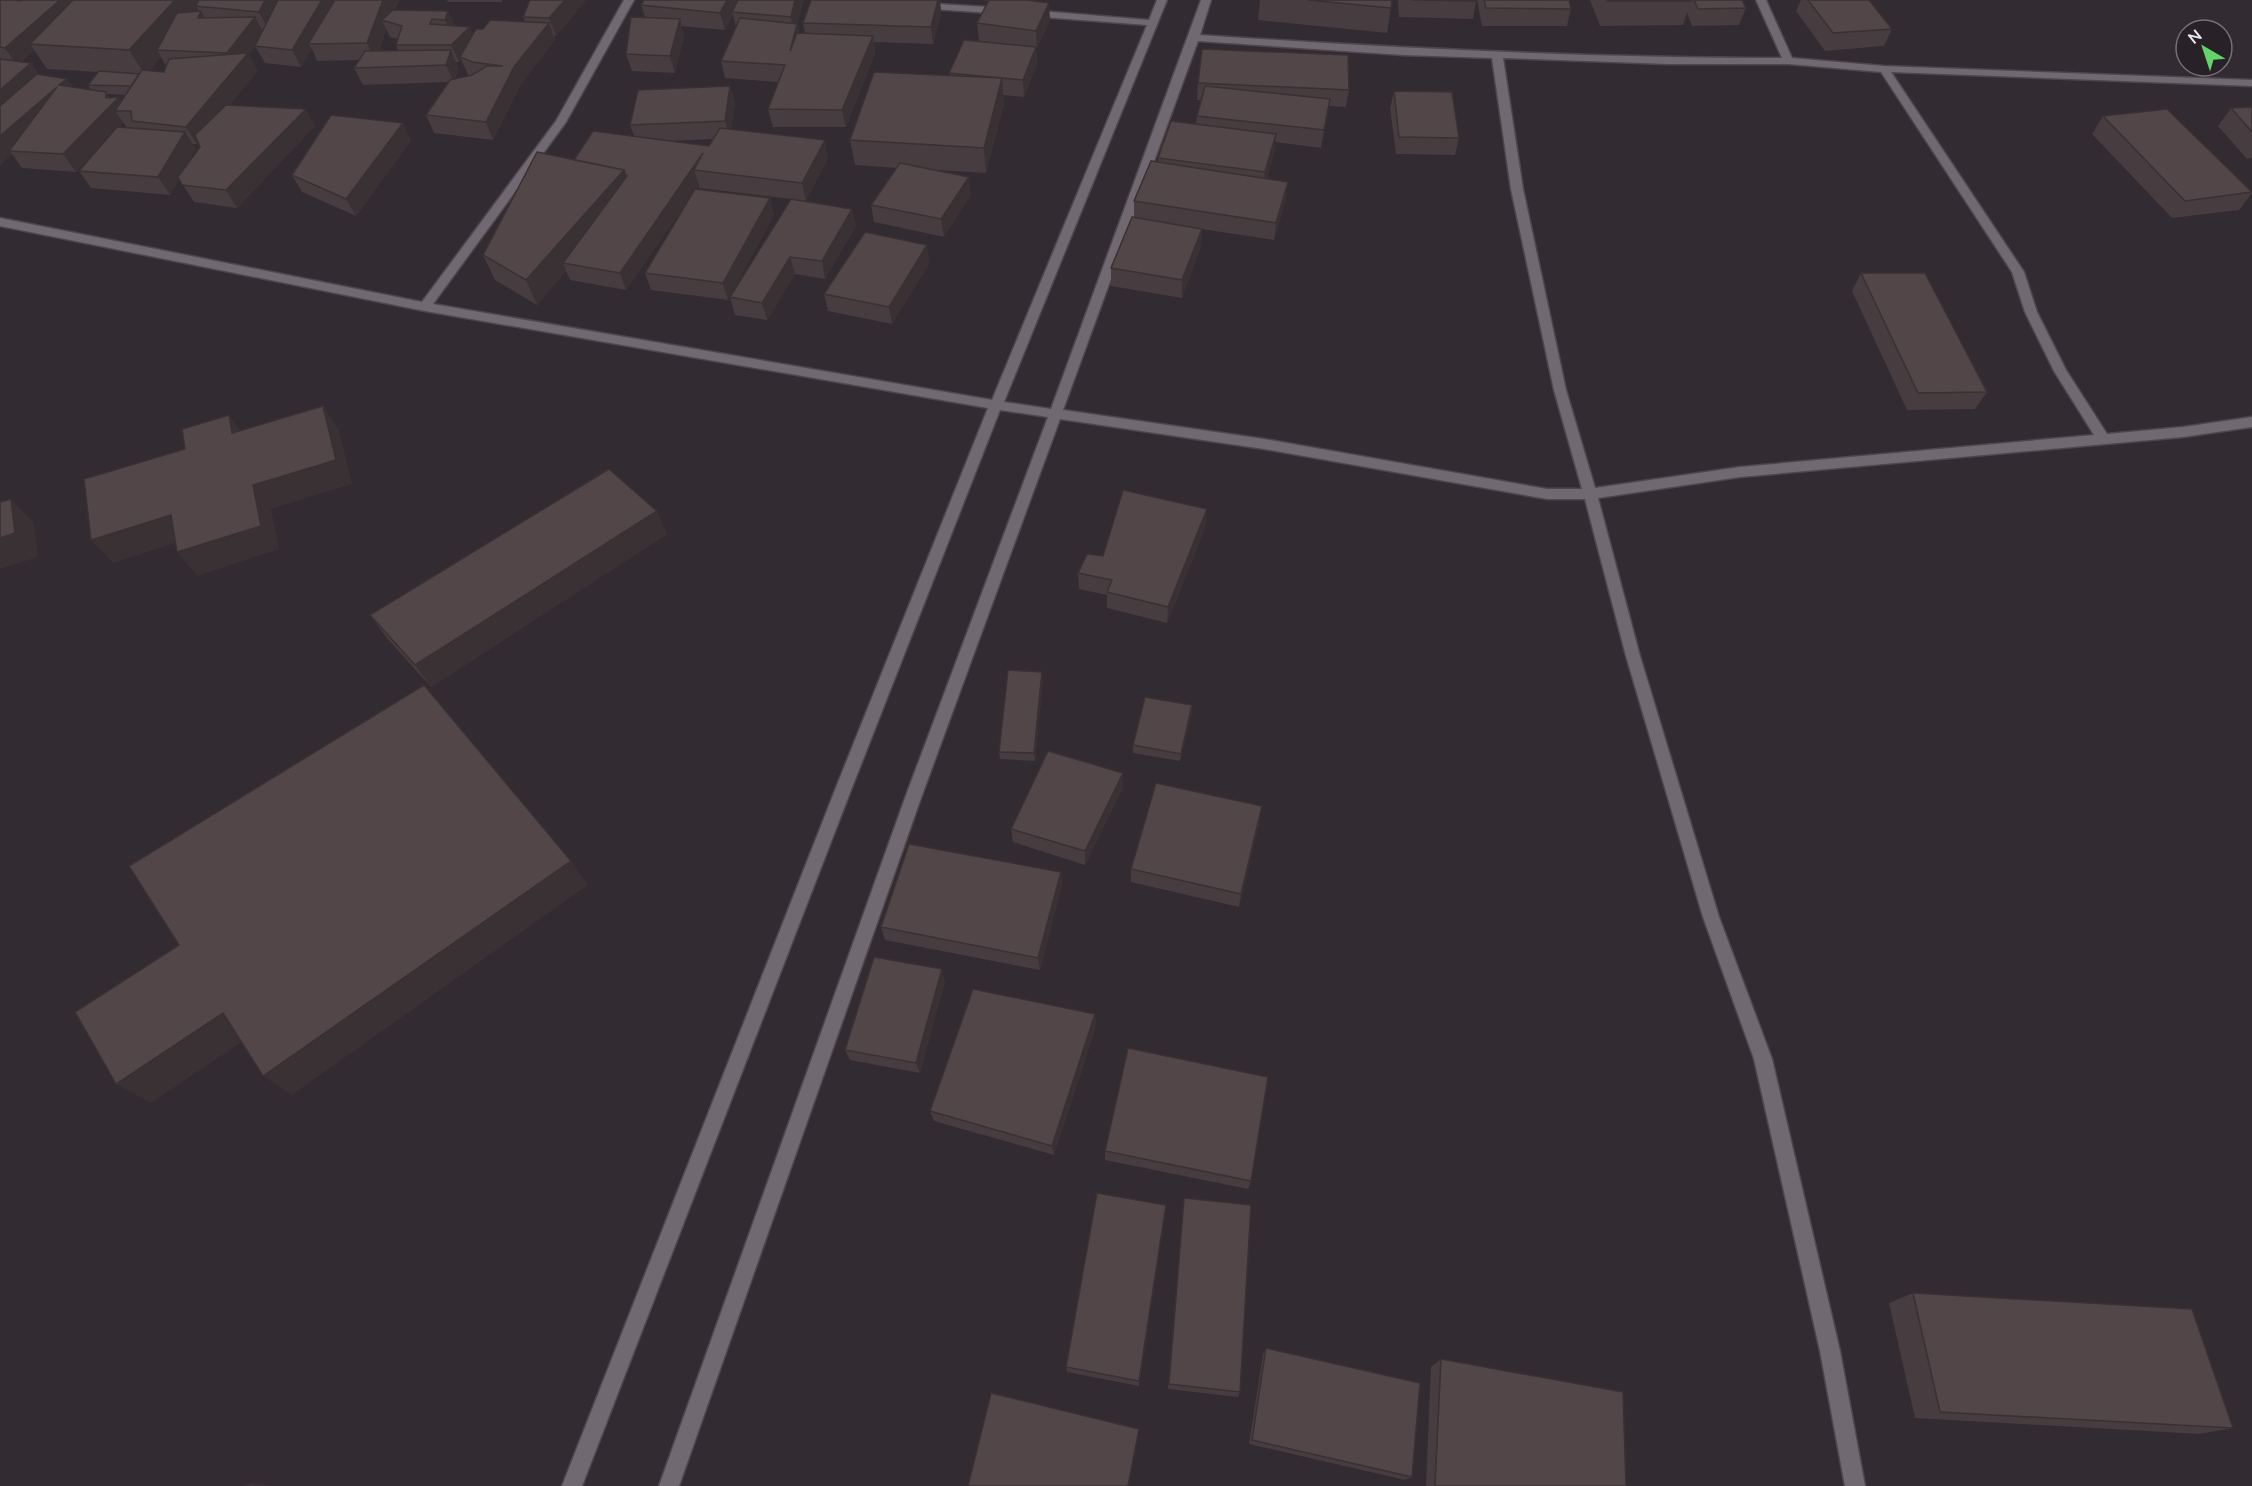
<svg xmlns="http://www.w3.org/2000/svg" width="2252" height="1486" font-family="'Nunito Sans',sans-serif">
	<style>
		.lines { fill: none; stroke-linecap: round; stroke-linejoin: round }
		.minor-casing { stroke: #4d464d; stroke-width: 3 }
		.minor { fill: #716971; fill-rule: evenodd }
		.wall { fill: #473c3f; fill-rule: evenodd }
		.shaded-wall { fill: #393133 }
		.building { fill: #524649; stroke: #393133; stroke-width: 1.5 }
	</style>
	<rect width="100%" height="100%" fill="#322b32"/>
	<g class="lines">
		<g class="minor-casing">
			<path id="minor" d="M624 0H634L566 122 433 304 992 400 1147 25 1029 16 1024 13 1029 10 1149 20 1157 0H1167L1004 402 1051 409 1201 0H1211L1200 35C1394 48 1587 58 1782 58L1756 0H1766L1792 58 1884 66 2252 80V86L1891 72 2024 272 2037 312 2066 370 2107 434 2183 427 2252 417V427L2183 437 1740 477 1598 498 1640 656 1719 917 1772 1059 1840 1351 1865 1486H1845L1820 1351 1754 1059 1703 917 1626 656 1585 499H1547L1264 449 1060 419 921 798 679 1486H659L905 798 1048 417 1000 410 853 785 582 1486H562L837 785 988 408 425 311 0 226V218L422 302 556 121ZM1198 41 1403 55 1492 58 1511 189 1554 390 1582 489H1547L1264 439 1063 410ZM1503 58 1668 64H1788L1881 72 2012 272 2025 312 2054 371 2094 435 1740 467 1595 488 1566 390 1523 189Z
				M921 3 1005 8 1010 11 1005 14 918 8V4Z"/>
		</g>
		<use href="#minor" class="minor"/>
	</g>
	<path class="wall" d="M0 0H400L394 10 448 11 455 26 470 27 473 34 483 29 525 22 523 17 586 0 556 36 554 35 555 40 521 84 493 140 434 133 426 115 448 82 363 85 354 68 359 60 317 61 312 49 301 67 265 63 255 46 249 55 258 71 229 105 315 126 237 208 194 202 179 179 170 195 91 188 79 171 94 152 76 172 22 168 12 154 0 165ZM386 29 390 37 398 39 396 45 398 50 379 51ZM34 50 47 69 98 72 88 85 91 90 73 87 67 79 39 75 31 63 21 62ZM161 57 166 66 164 72 149 71ZM461 59 468 75 471 76 455 79 458 68 456 62H459ZM107 94 126 95 122 101 109 98ZM123 122 127 128 119 127ZM198 142 200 147 189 161 196 149 193 144H197Z
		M447 0H502V2H448Z
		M644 0H804L797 24 799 33H805L803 23 811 0H940L941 13 933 44 874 42 875 54 846 127H773L768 109 779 82 725 78 721 61 736 27 733 15 725 30 681 26 684 36 675 73 632 71 626 54 645 17 641 5Z
		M982 0H1027L1050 20 1037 48H1036L1037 64 1024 97 1003 95 1004 104 986 173 936 170 971 194 944 237 874 222 871 205 897 168 855 165 850 140 950 76 949 73 1005 44 979 41 977 23 989 1Z
		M1260 0H1392L1387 33 1258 20Z
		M1398 0H1476V1L1473 19 1399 17Z
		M1477 0H1569L1571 9 1567 26H1482Z
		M1590 0H1742L1746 8 1739 25 1692 26 1687 13 1683 25 1600 26Z
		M1801 0H1869L1892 29 1884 46 1825 51 1796 11Z
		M1198 83 1349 90 1346 107 1329 106 1321 148 1275 142 1274 152 1267 178 1286 199 1274 240 1202 229 1201 246 1182 298 1111 286V268L1134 218V201L1158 162V158L1196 124 1197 116 1201 100H1197Z
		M730 86 735 103 731 129 828 158 806 201 852 209 856 226 825 279 795 274 767 320 735 315 730 297 791 199 699 188V185L696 189 774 215 728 300 651 290 645 273 687 202 626 290 570 280 566 271 537 305 495 280 483 255 574 160 634 136 630 125ZM714 139 709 146 670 141Z
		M1394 91 1459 138 1455 155 1396 154 1390 108Z
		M2252 107V158L2247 159 2218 126 2231 108Z
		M2103 116 2252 192V193L2239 210 2172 218 2092 134Z
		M411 141 356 216 302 192 292 175Z
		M930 262 892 324 828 311 824 294Z
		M1861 273 1987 392 1975 409 1907 410 1852 291Z
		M1206 525 1167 623 1107 608V595L1079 589 1078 573 1103 556Z
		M667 534 431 687 386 637 370 615Z
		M1043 679 1035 761 1000 759 999 752Z
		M1192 705V713L1180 761 1133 753V745Z
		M1123 788 1085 865 1013 842 1011 829Z
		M1262 806 1260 820 1239 907 1131 882V869Z
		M1061 872 1062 885 1040 970 885 940 881 927Z
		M945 981 920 1073 850 1060 845 1050Z
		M1095 1014 1096 1026 1054 1155 934 1121 930 1111Z
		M1105 1151 1251 1181 1248 1189 1105 1160Z
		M1183 1207 1240 1392 1238 1397 1168 1389Z
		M1165 1213 1139 1386 1067 1372 1066 1367Z
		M1913 1293 2233 1428 2199 1434 1915 1418 1889 1303Z
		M1266 1348 1412 1477 1405 1480 1249 1444 1263 1354Z
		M1441 1359 1626 1486H1426L1431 1367Z"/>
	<path class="shaded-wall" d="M60 0H90L30 44 34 50 17 65 5 48Z
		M175 0H212L196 6 200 13 201 11 211 28 198 18 157 50 161 57 145 75 129 50Z
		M265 0H283L268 29 259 12Z
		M322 0H341L308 44 312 49 301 67 292 50Z
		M383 0H400L392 12 382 20 386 29 375 60 367 43Z
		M565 0H586L556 36 549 18Z
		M727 0H740L732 12 733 15 725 30 720 13Z
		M795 0H804L797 24 801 41 790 51 794 34 791 17Z
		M938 0H940L941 13 933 44 931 27Z
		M1049 3 1050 20 1037 48 1036 31Z
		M448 11 456 28 452 37 445 20Z
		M255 17 264 34 249 55 258 71 197 144 186 127 236 68 227 53Z
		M680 19 684 36 675 73 670 56Z
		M549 23 555 40 521 84 493 140 486 122 514 67Z
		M470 27 477 44 460 57 461 59 459 62 451 45Z
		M873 36 875 54 846 127 842 110Z
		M1036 47 1037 64 1024 97 1023 80Z
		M451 50 458 68 454 82 446 65Z
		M31 63 43 80 0 118V90Z
		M1002 78 1004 104 986 173 984 148Z
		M67 79 79 96 59 85Z
		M730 86 735 103 730 138 725 121Z
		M57 87 9 151 12 154 0 165V136Z
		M106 92 113 104 119 97 129 111H115L123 122 76 172 63 154 106 98Z
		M1330 99 1328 117 1321 148 1324 130Z
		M306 109 315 126 237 208 226 190Z
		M403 123 411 141 356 216 346 199Z
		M185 132 196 149 170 195 158 177Z
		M1276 134 1274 152 1263 190 1265 172Z
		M825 140 828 158 806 201 802 183Z
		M703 153 694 170 699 185 626 290 620 273Z
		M624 170 632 195 563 263 566 271 537 305 526 280Z
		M969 177 971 194 944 237 941 219Z
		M1288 182 1286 199 1274 240 1276 223Z
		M770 198 774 215 728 300 723 283Z
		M852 209 856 226 825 279 822 261Z
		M1202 229 1201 246 1182 298V280Z
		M927 245 930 262 892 324 889 307Z
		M790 257 795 274 767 320 762 303Z
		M323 406 339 430 352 484 271 509 279 549 197 576 177 552 253 485Z
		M229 415 247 439 232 433Z
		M11 499 34 523 38 557 0 569V538Z
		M1207 509 1206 525 1167 623 1168 607Z
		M657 511 667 534 431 687 415 665Z
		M171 515 191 538 113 563 91 540Z
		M1042 672 1043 679 1035 761 1034 753Z
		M1192 705V713L1180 761 1181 754Z
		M1123 773V788L1085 865V851Z
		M1262 806 1260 820 1239 907 1241 894Z
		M571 861 588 885 292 1095 263 1076Z
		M1061 872 1062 885 1040 970 1038 958Z
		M942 969 945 981 920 1073 916 1063Z
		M223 1013 254 1034 151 1103 116 1084Z
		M1095 1014 1096 1026 1054 1155 1052 1146Z
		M1139 1429 1129 1486H1128Z
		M254 1483 274 1486H254Z"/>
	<path class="building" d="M0 0H14L19 1 23 0H60L5 48 0 47Z
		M73 0H175L129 50 30 44Z
		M199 0H265L259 12 196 6Z
		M278 0H322L292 50 255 46Z
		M335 0H383L367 43 308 44Z
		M530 0H565L549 18 523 17Z
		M644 0H727L720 13 641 5Z
		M738 0H795L791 17 732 12Z
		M811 0H938L931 27 803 23Z
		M989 0H1027L1049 3 1036 31 977 23Z
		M1308 0H1392L1391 8Z
		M1411 0H1476V1Z
		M1484 0H1569L1571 9 1486 8Z
		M1607 0H1691V1H1607Z
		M1694 0H1742L1746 8 1698 9Z
		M1808 0H1869L1892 29 1833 33Z
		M393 10 448 11 445 20 432 19 430 24 470 27 451 45H396L402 26 382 20Z
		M201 11 198 18 255 17 227 53 157 50 177 13Z
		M631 17 680 19 670 56 626 54Z
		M740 18 797 24 790 51 797 33 873 36 842 110 768 109 785 65 721 61Z
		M490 20 549 23 514 67 486 122 426 115 450 80 472 75 487 66H503L472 62 460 57 476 29H483Z
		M964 40 1036 47 1023 80 949 73Z
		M1202 49 1348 55 1349 90 1198 83Z
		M451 50 446 65 354 68 365 51Z
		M248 53 186 127 132 121 131 111H115L142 70 164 72 169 59Z
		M0 59 31 63 0 90Z
		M99 71 139 74 131 86 88 85Z
		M874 72 1002 78 984 148 850 140Z
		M37 74 67 79 59 85 106 92V98L119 97 63 154 9 151 57 87 0 136V106Z
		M730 86 725 121 630 125 638 90Z
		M1205 86 1330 99 1324 130 1197 116Z
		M1394 91 1452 92 1459 138 1399 137Z
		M226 105 306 109 226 190 182 185 178 177 200 147 195 135Z
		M2252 107V132L2231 108Z
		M2167 109 2252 192 2185 201 2103 116Z
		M331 115 403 123 346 199 292 175Z
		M1171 121 1276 134 1265 172 1158 158Z
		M117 127 185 132 158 177 79 171Z
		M720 128 825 140 802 183 694 170 703 153 620 273 563 263 627 176H626L624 170 574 160 593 131 709 146Z
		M537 152 624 170 526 280 483 255Z
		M1151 161 1288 182 1276 223 1134 201Z
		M900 163 969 177 941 219 871 205Z
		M695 189 770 198 723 283 645 273Z
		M791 199 852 209 822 261 790 257 762 303 730 297Z
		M1132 217 1202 229 1182 280 1111 268Z
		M865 232 927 245 889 307 824 294Z
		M1861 273H1925L1987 392 1918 393Z
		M323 406 336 460 253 485 261 526 177 552 171 515 91 540 84 479 185 449 182 429 229 415 232 433Z
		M609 469 657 511 415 665 370 615Z
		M1123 490 1207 509 1168 607 1107 592 1112 580 1078 573 1087 554 1103 556Z
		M11 499 15 533 0 538V502Z
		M1008 670 1042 672 1034 753 999 752Z
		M424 685 571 861 263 1076 223 1013 116 1084 75 1012 179 945 129 866Z
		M1145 697 1192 705 1181 754 1133 745Z
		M1048 751 1123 773 1085 851 1011 829Z
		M1156 783 1262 806 1241 894 1131 869Z
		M909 844 1061 872 1038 958 881 927Z
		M874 957 942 969 916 1063 845 1050Z
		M973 989 1095 1014 1052 1146 930 1111Z
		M1128 1048 1268 1077 1251 1181 1105 1151Z
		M1097 1193 1166 1205 1139 1381 1066 1367Z
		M1184 1198 1251 1205 1240 1392 1169 1384Z
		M1913 1293 2192 1309 2233 1428 1940 1412Z
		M1266 1348 1420 1383 1412 1477 1252 1440Z
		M1441 1359 1623 1392 1626 1486H1435Z
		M991 1393 1139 1429 1128 1486H968Z
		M254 1483V1486H244Z"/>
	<g transform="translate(2204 48) rotate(321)"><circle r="28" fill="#282128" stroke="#777177" stroke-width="1.5"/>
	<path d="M0-4.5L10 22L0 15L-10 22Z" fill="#63d469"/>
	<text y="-9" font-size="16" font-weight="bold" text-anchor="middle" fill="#eee9ee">N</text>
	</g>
</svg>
